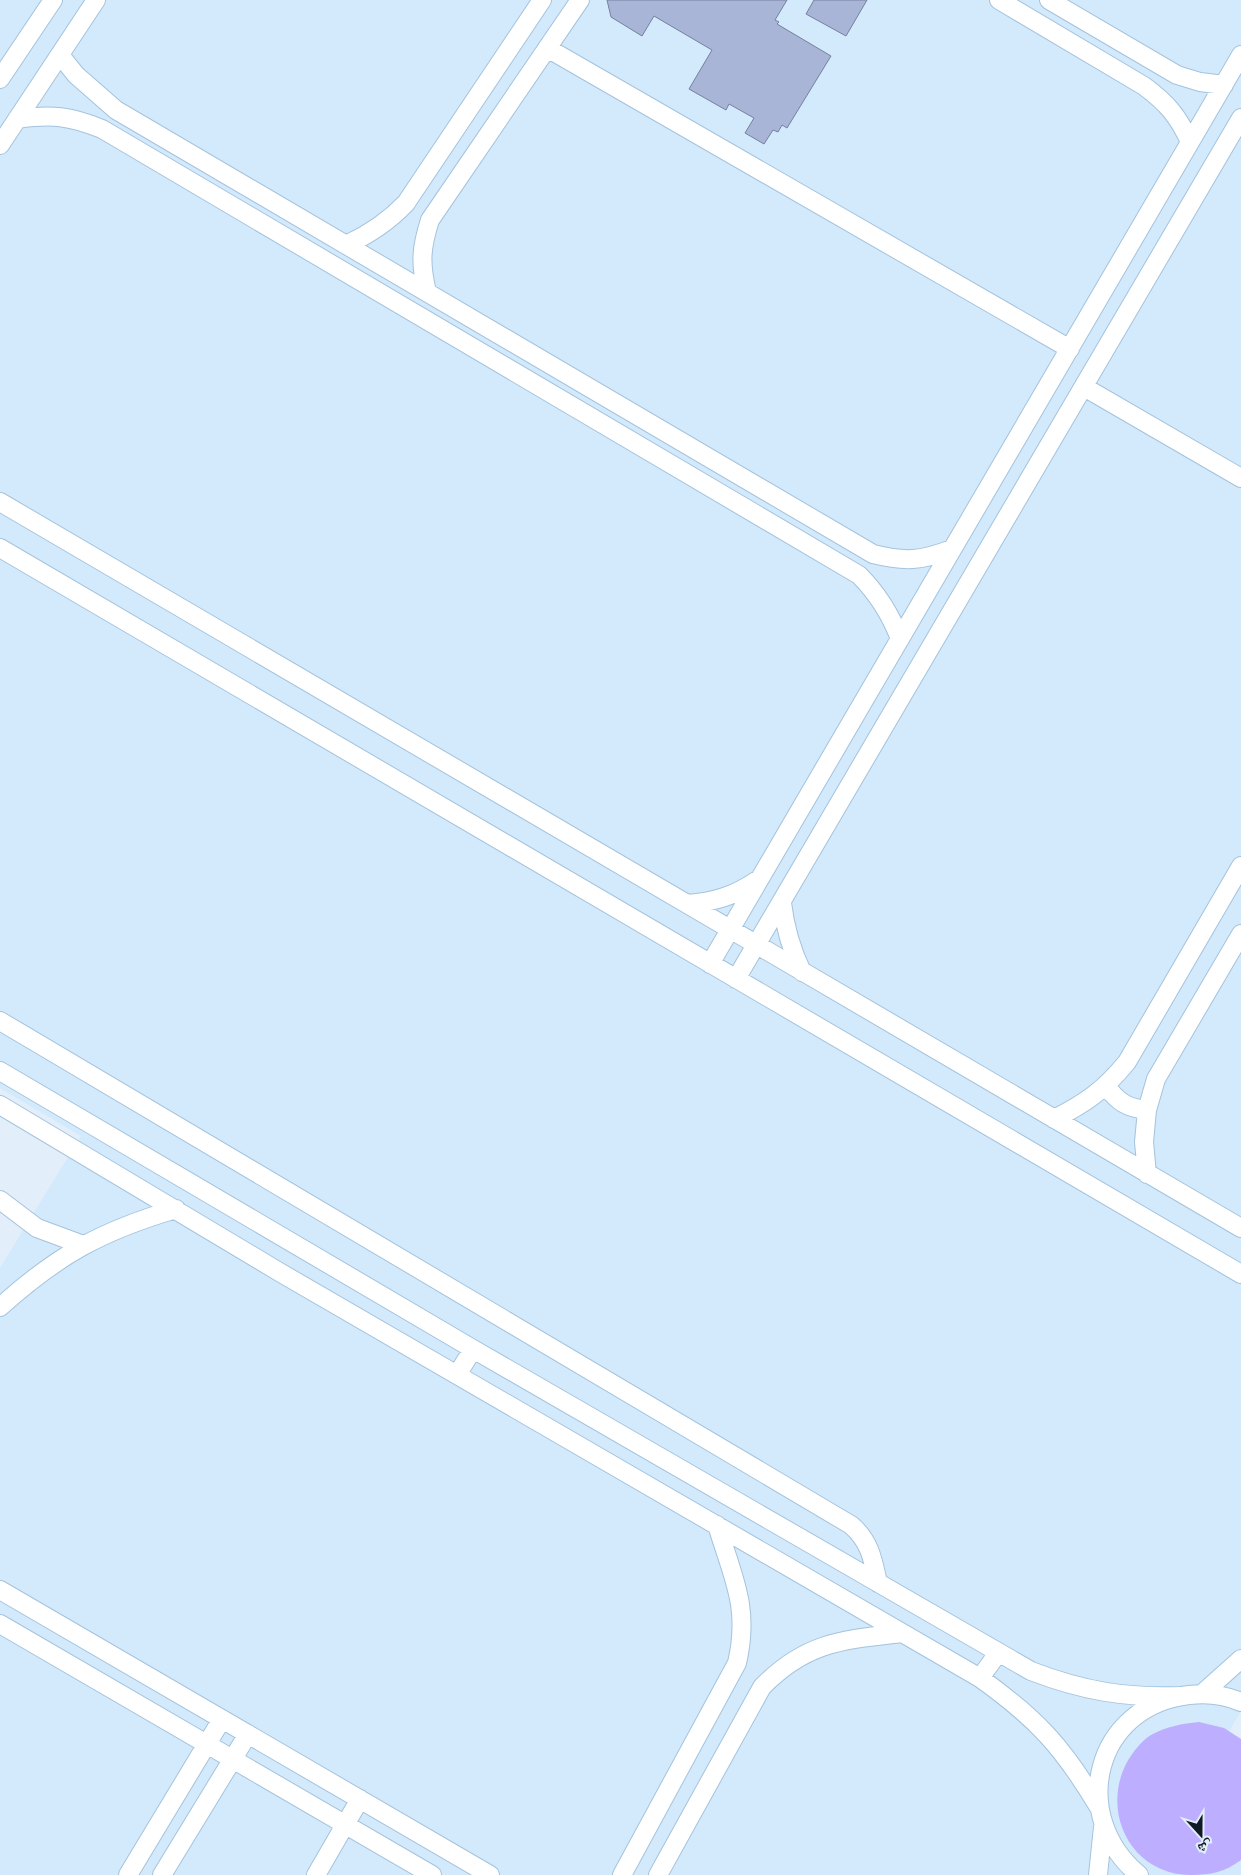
<svg xmlns="http://www.w3.org/2000/svg" width="1241" height="1875" font-family="Quicksand,'Noto Naskh Arabic',sans-serif">
	<style>
		.built { fill: #d3e9fc }
		.green { fill: #bdaeff }
		.building { fill: #a8b5d6; stroke: #74819f }
		.lines { fill: none; stroke-linecap: round; stroke-linejoin: round }
		.minor-casing { stroke: #a4c3dc; stroke-width: 20 }
		.minor { stroke: #fff; stroke-width: 18 }
	</style>
	<rect width="100%" height="100%" fill="#e2eef9"/>
	<path class="built" d="M0 0H1241V1711L1197 1786 1241 1812V1875H0V1268L81 1136 0 1088Z"/>
	<path class="green" d="M1199 1722 1224 1728 1241 1739V1860C1225 1872 1211 1875 1191 1875 1132 1875 1101 1814 1126 1764 1132 1753 1141 1741 1151 1735 1167 1726 1182 1724 1199 1722Z"/>
	<path class="building" d="M607 0H787L775 20 779 22 777 24 831 56 787 128 782 125 778 132 773 130 764 144 745 133 754 118 729 104 726 110 689 89 712 50 654 16 642 36 611 17Z
		M814 0H867L846 36 806 14Z"/>
	<g class="lines">
		<g class="minor-casing">
			<path id="minor" d="M999 0 1144 86C1167 103 1178 116 1190 142
				M1049 0 1177 75 1200 82 1224 85
				M547 48 1070 349
				M60 55 76 75 116 110 873 554C905 562 921 561 952 549
				M0 79 53 0
				M17 119C52 114 70 116 102 129L859 575C878 594 890 613 900 639
				M0 145 96 0
				M346 245C370 234 388 222 406 203L542 0
				M427 292C420 263 421 248 430 220L580 0
				M1084 387 1241 478
				M0 502 1241 1228
				M0 548 1241 1274
				M782 903C785 928 791 949 802 972
				M687 904C714 902 734 896 756 881
				M710 964 1241 55
				M736 979 1241 118
				M0 1021 851 1525C870 1541 873 1560 878 1583
				M0 1071 473 1349 1031 1671C1083 1691 1125 1698 1181 1696
				M1106 1086C1118 1102 1127 1108 1147 1110
				M0 1105 281 1273 980 1678C1036 1718 1063 1747 1098 1806
				M1054 1119C1086 1103 1104 1090 1127 1062L1241 866
				M1147 1174 1144 1142 1147 1110 1156 1079 1241 934
				M0 1200 37 1228 83 1245
				M0 1307C58 1255 101 1231 176 1209
				M457 1375 473 1349
				M0 1590 490 1875
				M0 1624 432 1875
				M980 1678 998 1653
				M1203 1693 1241 1659
				M128 1875 222 1719
				M162 1875 248 1734
				M316 1875 360 1799
				M622 1875 737 1663C750 1607 733 1578 717 1525
				M658 1875 762 1687C806 1642 842 1640 902 1633
				M1098 1875 1103 1827
				M1139 1875C1068 1816 1094 1706 1189 1695 1206 1693 1225 1695 1241 1702"/>
		</g>
		<use href="#minor" class="minor"/>
	</g>
	<g transform="translate(1201 1835) rotate(159)" stroke="#e2eef9" stroke-width="4" paint-order="stroke">
	<path d="M0-4L9 19L0 12L-9 19Z" fill="#101b24"/>
	<text y="-8" font-size="14" font-weight="bold" text-anchor="middle" fill="#101b24">ش</text>
	</g>
</svg>
